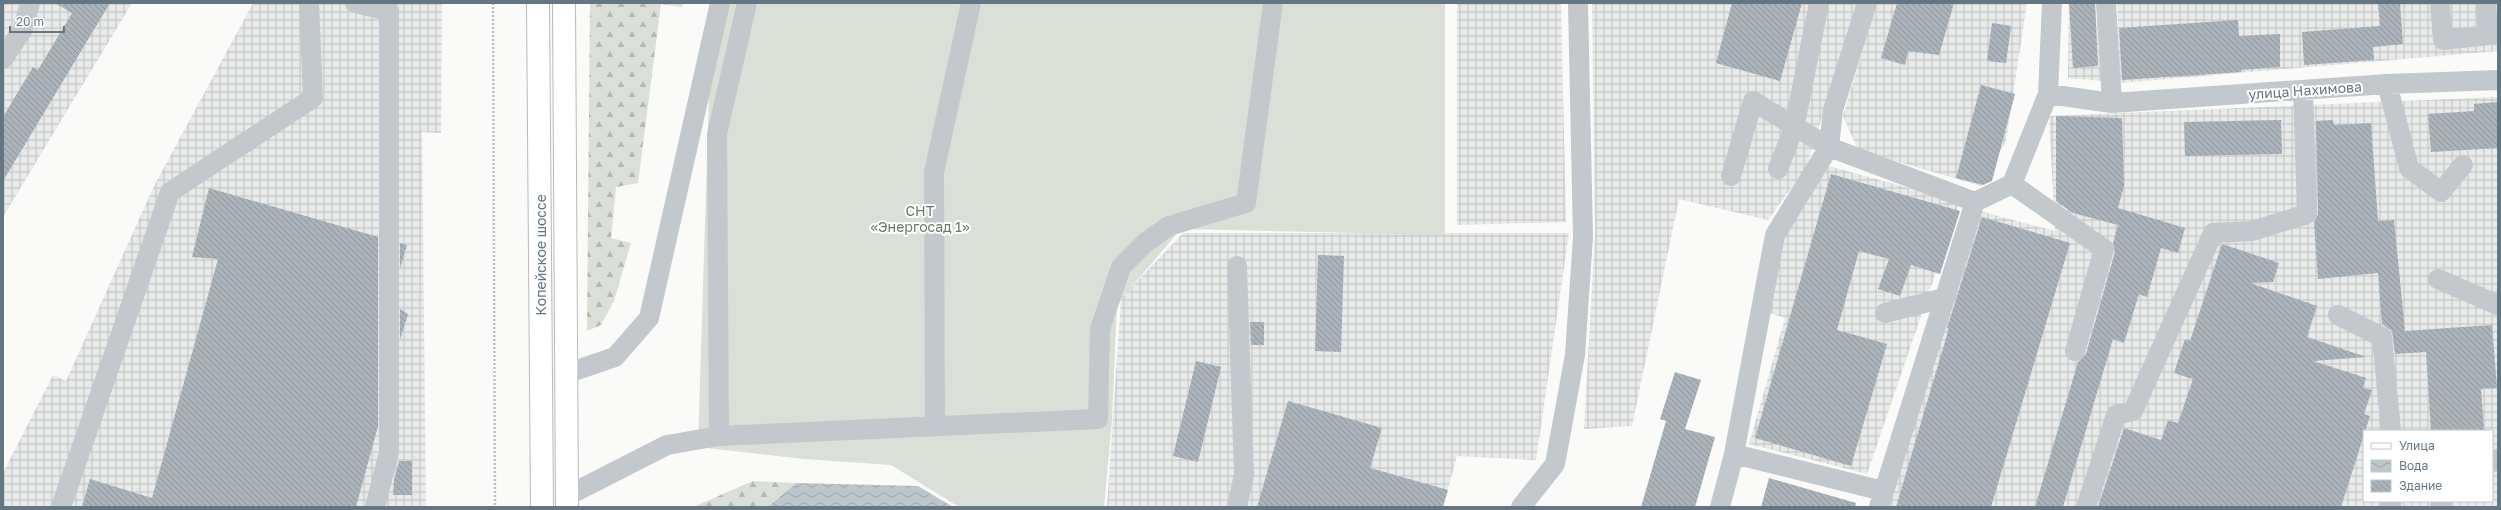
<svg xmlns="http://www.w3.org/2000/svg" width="2501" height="510" font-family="'Golos Text',sans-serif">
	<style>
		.industrial { fill: url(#industrial-grid); fill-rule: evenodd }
		.forest { fill: url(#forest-firs) }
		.garden { fill: #dadfd7 }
		.water { fill: url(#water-waves) }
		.building { fill: url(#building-back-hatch) }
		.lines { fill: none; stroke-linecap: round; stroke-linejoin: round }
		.major-casing { stroke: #b5babe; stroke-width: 24 }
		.path { stroke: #bbbfc2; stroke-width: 2.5; stroke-dasharray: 2 2; stroke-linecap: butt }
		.minor { stroke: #c3c8cc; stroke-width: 20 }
		.major { stroke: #fff; stroke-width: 22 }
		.labels { text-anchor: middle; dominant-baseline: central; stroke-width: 4; stroke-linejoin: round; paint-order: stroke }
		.street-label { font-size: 14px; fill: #657683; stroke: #fff }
		.park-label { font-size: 14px; fill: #687a64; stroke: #fff }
	</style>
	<defs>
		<pattern id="industrial-grid" width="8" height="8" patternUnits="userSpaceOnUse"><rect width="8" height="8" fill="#e8e9e9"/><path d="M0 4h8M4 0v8" fill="none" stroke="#c0c1c2"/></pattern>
		<pattern id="forest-firs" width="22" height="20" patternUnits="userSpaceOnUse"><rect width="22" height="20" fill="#dadfd7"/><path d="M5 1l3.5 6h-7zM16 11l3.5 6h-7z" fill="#b4b9b4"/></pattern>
		<pattern id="water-waves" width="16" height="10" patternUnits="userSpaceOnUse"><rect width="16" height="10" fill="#bbc7cb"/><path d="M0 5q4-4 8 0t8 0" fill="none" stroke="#9ca6aa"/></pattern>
		<pattern id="building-back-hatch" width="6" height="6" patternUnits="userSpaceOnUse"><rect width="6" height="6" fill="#aab3b9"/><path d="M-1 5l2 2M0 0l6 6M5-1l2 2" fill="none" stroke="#8e969c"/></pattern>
	</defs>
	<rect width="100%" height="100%" fill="#fafaf8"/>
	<path class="industrial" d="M3 3H132L3 217Z
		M253 3H442L441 133 422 132 426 507H3V473L53 375 66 381 154 186Z
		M1457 3H1561L1566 222 1457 225Z
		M1592 3H1858L1806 168 1768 220 1679 199 1632 426 1584 429 1595 233Z
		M1877 3H2027L2006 141 1981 186 1858 150 1843 116Z
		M2069 3H2095L2101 81 2068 78Z
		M2117 3H2498V51L2120 83Z
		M2498 97V507H1887L1976 210 2055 231 2049 116ZM2364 431H2492V501H2364Z
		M1829 166 1960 202 1867 474 1749 444 1785 318 1766 312 1783 234Z
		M1183 233H1569L1536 460 1457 456 1443 507H1107L1121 298Z"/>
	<path class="forest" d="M590 3H683L682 7 661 4 638 183 616 187 611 238 631 243 614 301 601 325 587 331Z
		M753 481 796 483 768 507H693Z"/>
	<path class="garden" d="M725 3H1445V235L1181 229 1117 304 1112 420 1104 507H959L891 465 804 459 698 447 710 63Z"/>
	<path class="water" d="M796 483 918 486 953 507H768Z"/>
	<path class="building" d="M55 3H110L3 181V117L33 67 38 70 72 13Z
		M1732 3H1802L1780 81 1716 63Z
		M1897 3H1954L1939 55 1908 51 1905 65 1881 58Z
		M2069 3H2095L2098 66 2073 68Z
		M2378 3H2400L2403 44 2373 47 2374 60 2304 65 2302 32 2380 26Z
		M2238 20 2239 36 2280 34V67L2241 70 2242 72 2122 80 2119 28Z
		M1992 23 2011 26 2006 63 1987 61Z
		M1981 85 2015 94 1992 181 1983 185 1956 178Z
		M2498 102V148L2431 152 2428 114 2474 111V104Z
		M2056 116 2122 118 2124 186 2118 208 2185 228 2178 253 2161 248 2147 297 2139 294 2124 343 2113 339 2063 507H2035L2078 362 2086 354 2115 252 2113 243 2118 225 2073 213 2056 201Z
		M2281 120 2282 154 2185 156 2184 122Z
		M2333 120 2334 125 2371 123 2378 221 2394 220 2405 331 2492 325 2497 388 2481 389 2484 431H2431L2426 352 2395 354 2392 331 2382 324 2378 273 2318 279 2314 222 2318 214 2316 121Z
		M1831 174 1960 211 1940 274 1911 265 1900 296 1878 289 1889 259 1859 251 1837 330 1887 344 1851 466 1755 438Z
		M209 188 378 237V426L356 507H82L90 479 152 498 218 259 192 257Z
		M1982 217 2070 243 1991 507H1896L1949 328H1947Z
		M400 243 407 245 400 269Z
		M2222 244 2279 263 2273 282 2250 283 2317 306 2307 337 2366 357 2313 361 2366 378 2363 388 2372 390 2364 414 2370 416 2341 507H2098L2124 428 2161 440 2168 420 2178 423 2193 379 2174 373 2185 339 2190 341Z
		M1318 255 1344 256 1341 352 1315 351Z
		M400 309 408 314 400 340Z
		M1250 322H1264V345H1251Z
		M1196 361 1221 367 1198 462 1173 456Z
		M1675 372 1701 380 1685 429 1715 437 1695 507H1641L1666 421 1660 419Z
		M1288 401 1382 428 1370 468 1448 490 1443 507H1257Z
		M399 461H412V495H393L394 480Z
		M1769 478 1856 503 1855 507H1761Z"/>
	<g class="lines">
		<g class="major-casing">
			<path id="major" d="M538 3 542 507
				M564 3 567 507"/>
		</g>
		<path class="path" d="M493 3 495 507"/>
		<path class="minor" d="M355 3 389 11V452L375 507
			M2052 3 2048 94 2112 103 2387 84 2498 80
			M2106 3 2112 103
			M2440 3 2443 40 2498 34
			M2486 3 2488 35
			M3 59 23 29 30 3
			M2387 84 2409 168 2441 192 2463 165
			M1778 169 1794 128 1819 3
			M1731 176 1753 101 1829 147 1975 202
			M2012 184 2104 249 2075 351
			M2438 279 2498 305
			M1885 313 1944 298
			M2338 315 2382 337 2391 431
			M565 374 615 357 649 318 720 3
			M935 425 934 172 971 3
			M719 436 717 134 747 3
			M1734 454 1883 491
			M2492 462 2498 459
			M567 496 667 445 719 436 1098 419 1100 329 1121 267 1145 243 1169 226 1246 203 1273 3
			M61 507 170 192 313 98 309 3
			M1237 507 1244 475 1237 266
			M1521 507 1555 464 1575 355 1583 237 1578 3
			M1720 507 1734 454 1775 235 1829 147 1833 110 1867 3
			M1879 507 1975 202 2012 184 2048 94
			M2086 507 2116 415 2133 411 2213 233 2252 231 2307 214 2303 90
			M2389 507 2392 501
			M2440 507 2443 501"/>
		<use href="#major" class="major"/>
	</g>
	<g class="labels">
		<g class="street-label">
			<text transform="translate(2305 90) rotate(-4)">улица Нахимова</text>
			<text transform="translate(540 255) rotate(-90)">Копейское шоссе</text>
		</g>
		<g class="park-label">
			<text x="920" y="210">СНТ<tspan x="920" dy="16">«Энергосад 1»</tspan></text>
		</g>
	</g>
	<rect width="2501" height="510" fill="none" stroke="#657683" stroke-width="8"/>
	<rect x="2363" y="430" width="130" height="72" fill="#ffffff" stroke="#c1c8cd"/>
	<rect x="2371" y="443" width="20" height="6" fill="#ffffff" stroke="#c1c8cd"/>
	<text x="2399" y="450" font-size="12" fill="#657683">Улица</text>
	<rect x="2371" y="460" width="20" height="12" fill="url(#water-waves)" stroke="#c1c8cd"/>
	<text x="2399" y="470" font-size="12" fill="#657683">Вода</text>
	<rect x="2371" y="480" width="20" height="12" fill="url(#building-back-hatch)" stroke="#c1c8cd"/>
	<text x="2399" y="490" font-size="12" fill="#657683">Здание</text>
	<path d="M10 26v6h54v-6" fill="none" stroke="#657683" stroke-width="2"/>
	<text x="16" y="26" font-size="12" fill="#657683" stroke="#ffffff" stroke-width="3" paint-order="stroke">20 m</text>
</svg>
